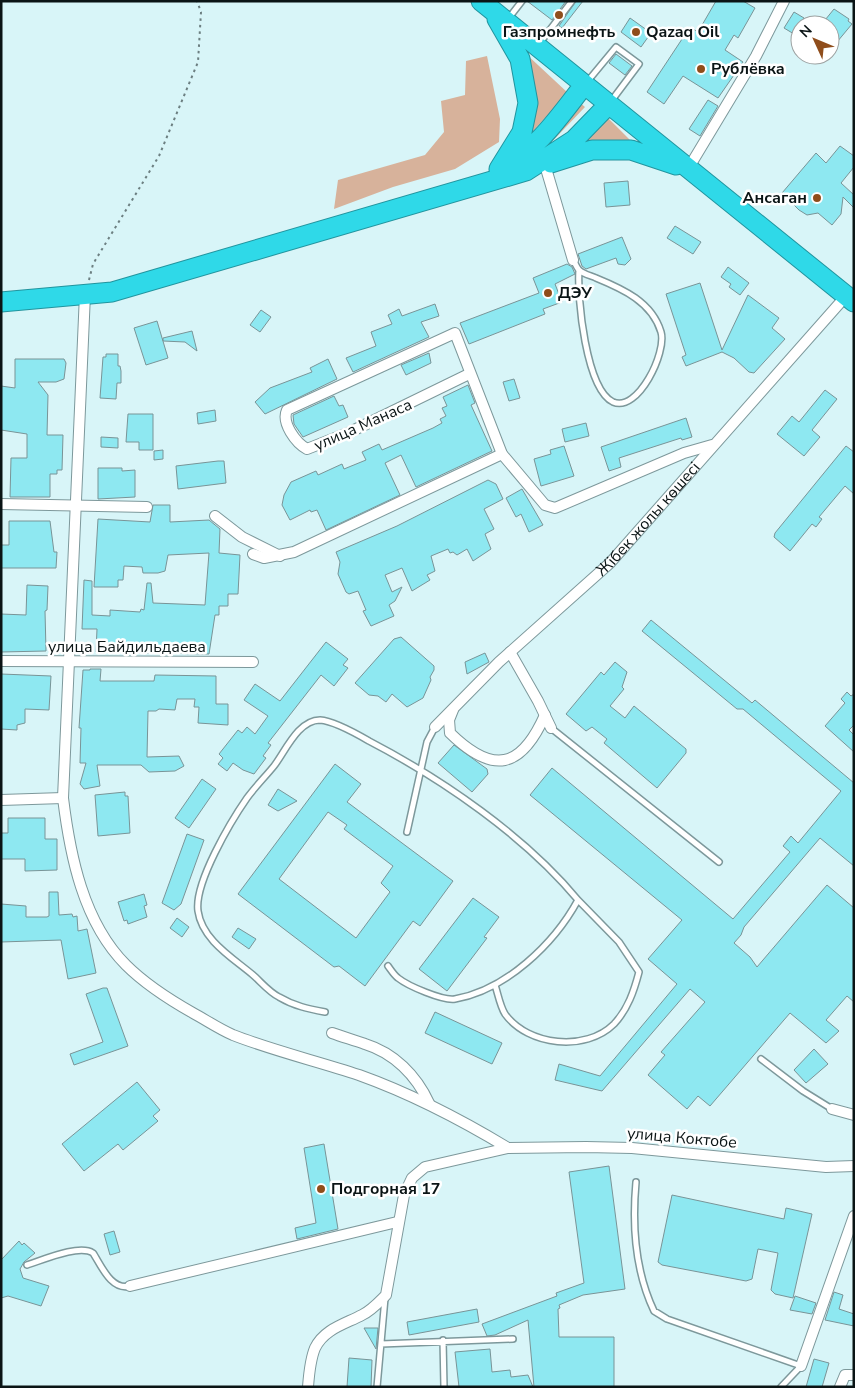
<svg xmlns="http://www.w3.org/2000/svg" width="855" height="1388" font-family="'Nunito Sans',sans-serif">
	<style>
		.green { fill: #d7b29b }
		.building { fill: #8ee8f1; stroke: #799497; fill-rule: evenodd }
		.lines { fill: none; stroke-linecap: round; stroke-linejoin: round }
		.lane-casing { stroke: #7d989b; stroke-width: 8 }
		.street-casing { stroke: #7d989b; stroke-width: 12 }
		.highway-casing { stroke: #22949e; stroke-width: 21 }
		.path { stroke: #6c7f81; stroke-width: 2; stroke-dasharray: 2.5 4; stroke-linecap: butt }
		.lane { stroke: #fff; stroke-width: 5 }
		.street { stroke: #fff; stroke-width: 10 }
		.highway { stroke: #2fd9e8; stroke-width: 19 }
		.poi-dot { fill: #8f4d1b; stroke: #fff; stroke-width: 2 }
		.labels { text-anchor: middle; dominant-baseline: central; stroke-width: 5; stroke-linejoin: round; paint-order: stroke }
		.poi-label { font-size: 16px; font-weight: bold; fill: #0a1415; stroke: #fff; text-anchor: start }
		.street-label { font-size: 16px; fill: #0a1415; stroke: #fff }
	</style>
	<rect width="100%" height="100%" fill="#d8f5f8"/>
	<path class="green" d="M524 52 568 93 522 143Z
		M487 56 500 119 499 142 455 169 393 187 334 209 338 180 425 155 444 132 441 101 465 95 466 61Z
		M579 102 585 107 544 150 541 146Z
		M608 118 634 144 577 145Z"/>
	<path class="building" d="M527 1H566L552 20Z
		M576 1H583L562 28 559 26Z
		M716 1H743L755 8 738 38 734 35 725 50 743 62 718 98 683 76 664 104 647 92 690 27 698 32Z
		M834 9 849 19 848 21 852 24 837 42 830 36V25H821Z
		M794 12 804 18 794 34 784 28Z
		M630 18 651 33 641 47 621 32Z
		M616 54 632 66 625 75 609 63Z
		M708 100 718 106 700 136 689 129Z
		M840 146 854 156V167L841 183 854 195V208L843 197 841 214 832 225 818 213 807 215 799 210 782 193 816 153 826 163Z
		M628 181 630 205 606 207 604 183Z
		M675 226 701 242 693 254 667 238Z
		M622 237 631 259 625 265 618 264 616 258 586 269 582 266 578 254Z
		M567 264 572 267 575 274 555 284 562 302 543 309 545 314 469 344 460 323 539 293 533 278Z
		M728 267 749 283 740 295 729 287 731 284 721 277Z
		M700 283 722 350 748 295 779 318 772 328 785 339 754 373 749 372 734 358 722 352 686 366 682 357 686 355 666 294Z
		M435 304 439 316 421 322 429 337 353 372 346 358 376 346 371 332 392 324 388 315 399 309 402 316Z
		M261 310 271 317 260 332 250 325Z
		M157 321 168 358 146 365 134 328Z
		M192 331 197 351 185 342 163 341V338Z
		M429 353 431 363 406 375 401 365Z
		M106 354H118V366H120L121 371V383H117L116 399 100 398 103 357H106Z
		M15 359H64L66 363 64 379 56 382H38L48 395 47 435H63L62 470H57V474H50V497H10L11 458H27V434L1 430V386L15 388Z
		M328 359 337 379 265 414 255 402 270 388 312 372 310 368Z
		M514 379 520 398 509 401 503 382Z
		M468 385 475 403 471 405 492 451 416 487 401 455 385 463 400 495 326 530 317 510 311 512 310 510 290 520 282 505 284 495 291 482 316 471 318 475 342 464 344 469 366 460 362 452 379 444 382 450 433 428 442 423 440 419 446 416 442 408 447 406 443 397Z
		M825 390 837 399 812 430 820 437 804 456 777 434 792 416 799 422Z
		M334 396 339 406 343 405 348 417 303 437 294 424 293 415Z
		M215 410 216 421 198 424 197 413Z
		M128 414H153V450H139V442H126Z
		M686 418 692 437 682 440 681 438 619 458 621 467 609 471 601 447Z
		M586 423 589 436 565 442 562 429Z
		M101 437 118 438V448L101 447Z
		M564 446 574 476 541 486 534 459 551 454 550 450Z
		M846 446 854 452V494L845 486 819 517 822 519 816 527 812 524 790 551 774 537 775 533Z
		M163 450V459L154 460V451Z
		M218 461H224L226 483 178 489 176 466Z
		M98 468H122V471L135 470V497L98 499Z
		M488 480 496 484 503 499 484 509 494 529 485 534 491 549 473 561 467 549 457 555 453 552 450 553 448 549 431 556 435 571 427 575 430 580 412 591 402 568 385 575 392 592 402 587 395 601 389 605 394 616 371 626 363 611 366 610 358 591 349 594 346 592 338 574 340 562 336 552 397 526Z
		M522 489 543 525 529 532 521 514 516 517 506 498Z
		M153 505H170V522L209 520 220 529 219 553 240 555 238 594H228V606H219V615H215L209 654 96 652 97 629H82L84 580 92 581V615L110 616V610L140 612 141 609 144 610 147 583H151L153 603 205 605 209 553 168 555 165 571 158 573H143L142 567 124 566 123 580H118V587H94L98 519 150 522Z
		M9 521H50L54 552H57L56 568H1V545H9Z
		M27 585 48 586 47 610 45 611 46 651 1 652V614L26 615Z
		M651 620 752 703 755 700 854 783V866L820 838 744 927 741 935 734 943 750 957 757 967 827 885 854 908V1002L847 996 826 1020 839 1031 826 1043 790 1013 710 1106 698 1096 687 1109 648 1075 665 1055 661 1052 705 1002 690 989 602 1091 555 1080 559 1064 600 1076 677 984 648 959 682 920 530 795 552 768 733 919 790 852 783 846 791 836 798 843 841 791 743 709H737L642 631Z
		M401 637 434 666V670L430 677 431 680 423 698 407 707 392 694 386 702 378 696 369 695 355 683 394 639Z
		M326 642 348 659 343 665 348 668 334 686 321 675 268 743 271 745 263 756 266 758 254 774 243 770 233 763 227 771 218 764 223 758 219 754 238 730 242 733 247 727 255 734 268 716 244 700 255 684 280 701Z
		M485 653 489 662 467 674 465 662Z
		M615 662 627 672 622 687 624 689 610 706 625 718 634 706 686 749V753L657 788 604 743 607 739 592 727 586 731 566 714 601 672 604 675Z
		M90 669H101L100 681H154L155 675 216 676V704H228V725L198 723 199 707H194L195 699H177L175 710 159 709 156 711H148L147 757 179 756 184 766 175 771 149 772 141 765H97L100 786 84 789 80 784 86 763H80L81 728H79L83 670H90Z
		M1 674 51 676 49 710 25 709V723L17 725V730L1 729Z
		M847 692 851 696 854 694V725L849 730 854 735V752L825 726 845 703 841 699Z
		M454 745 487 769 488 774 472 792 438 763Z
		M335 764 361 784 347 802 453 881 420 926 413 921 365 986 339 966 334 967 238 894ZM328 812 347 825 344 829 393 866 381 883 390 892 356 938 279 879Z
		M202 779 216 789 189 828 175 818Z
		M278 789 297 801 278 811 268 805Z
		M125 792V796H128L130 833 98 836 95 795Z
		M8 818H45V839H57V870L25 871V859H1V833H8Z
		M187 834 204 840 181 904 174 910 162 903Z
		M49 892H58L59 915 72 914 73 917 77 916 78 931 87 929 96 973 68 979 61 940 1 942V904L26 906V917H47L49 916Z
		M144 894 147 905 144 906 147 917 128 924 127 920 124 921 118 902Z
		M473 898 499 917 484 937 487 938 447 991 419 969Z
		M177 918 189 927 182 937 170 928Z
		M238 928 256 939 249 949 232 937Z
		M103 988H107L128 1046 74 1065 70 1054 103 1042 86 994Z
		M435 1012 502 1043 492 1064 425 1033Z
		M814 1049 828 1064 806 1083 794 1070Z
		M137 1082 160 1110 153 1116 158 1121 123 1150 118 1144 84 1171 62 1144Z
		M324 1144 338 1229 297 1239 295 1228 316 1223 304 1148Z
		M609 1166 625 1289 583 1295 559 1305 560 1308 558 1309 559 1337H614V1387H534L528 1320 495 1335 487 1336 482 1324 557 1296 556 1293 584 1283 569 1172Z
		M672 1195 784 1219 786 1208 812 1214 793 1298 775 1294 771 1290 778 1253 758 1249 752 1279 746 1281 662 1265 658 1262Z
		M114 1231 120 1252 110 1255 104 1234Z
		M19 1241 22 1245 24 1243 35 1253 24 1262 20 1269 23 1278 49 1286 41 1306 8 1296 1 1298V1260Z
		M834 1292 843 1295 839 1309 854 1314V1326L825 1320Z
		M795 1296 816 1303 812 1314 790 1310Z
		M477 1309 479 1322 409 1335 407 1322Z
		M364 1328H378L376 1349Z
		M490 1349 492 1372 510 1370 511 1377 528 1375 533 1387H459L455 1352Z
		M349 1358 372 1360 371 1387H347Z
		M814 1359 829 1363 822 1387H806Z"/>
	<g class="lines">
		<g class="lane-casing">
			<path id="lane" d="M508 19 522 1
				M539 44 572 1
				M587 82 616 47 639 64 612 100
				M573 260C575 263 577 268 579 270 583 274 592 276 596 278 623 289 652 302 661 332 667 352 638 413 613 402 586 389 577 298 579 270
				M551 728 719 862
				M407 832 427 742 435 727
				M495 985C498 994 500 1006 505 1014 528 1046 586 1052 614 1024 628 1009 634 991 639 972L619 942 578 900
				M325 1012C309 1009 294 1006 279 997 269 992 261 982 253 975 233 958 202 940 198 911 194 883 231 821 247 798 255 787 265 777 274 766 285 752 298 720 320 720 334 721 357 734 369 741 442 779 525 836 578 900 554 944 506 990 455 999 443 1001 408 986 398 978 394 975 391 970 388 966
				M761 1059 803 1091 832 1109
				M636 1182C632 1226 635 1271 654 1311L667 1319 801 1366 781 1387
				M27 1265C43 1260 79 1244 93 1253 101 1265 111 1291 130 1286
				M443 1340 444 1387
				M381 1344 513 1339
				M377 1387 385 1298"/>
		</g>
		<g class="street-casing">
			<g id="street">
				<path d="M545 165 573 260"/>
				<path d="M688 169 756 56 784 1"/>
				<path d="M85 294 63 798C70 855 83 922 126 965 145 984 170 1000 193 1013 206 1020 219 1029 233 1035 274 1051 317 1061 359 1075 412 1094 460 1119 508 1148"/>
				<path d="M469 374 350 432 307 449C296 443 281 423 287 410L455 333 502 454 545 505 555 508 684 453 712 445"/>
				<path d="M1 504 147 507"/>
				<path d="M215 516 242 537 280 556"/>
				<path d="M253 554 264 558 294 552 502 454"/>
				<path d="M510 652 538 701 551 728"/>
				<path d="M1 661 253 662"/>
				<path d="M453 710 449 720 450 733C493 775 521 769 545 715"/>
				<path id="s1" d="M435 727 499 662 610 563 846 296"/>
				<path d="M1 800 63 798"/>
				<path d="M332 1033C343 1037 354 1040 365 1044 394 1053 416 1075 429 1103"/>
				<path d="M832 1109 854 1115"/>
				<path d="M130 1286 397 1222"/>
				<path d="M801 1366 854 1216"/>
				<path d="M308 1387C309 1374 310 1360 315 1348 324 1329 345 1324 362 1315 372 1310 378 1303 386 1295L404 1195 412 1178 425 1167 508 1148 586 1147 632 1148 826 1167 854 1166"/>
				<path d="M840 1387 845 1375H854"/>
			</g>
		</g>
		<g class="highway-casing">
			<path id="highway" d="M481 1 854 302
				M497 19 520 59 528 103 522 132 499 169
				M551 163 592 150H631L676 165
				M501 168C538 149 559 117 584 85
				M1 302 112 292 526 171 574 140 608 105"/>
		</g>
		<path class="path" d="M89 280 93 264 159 156 198 62 201 12 197 1"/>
		<use href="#lane" class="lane"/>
		<use href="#street" class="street"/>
		<use href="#highway" class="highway"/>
	</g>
	<g class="poi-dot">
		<circle cx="559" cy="15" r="5"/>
		<circle cx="636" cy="32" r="5"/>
		<circle cx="701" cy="69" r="5"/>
		<circle cx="817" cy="198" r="5"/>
		<circle cx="548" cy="293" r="5"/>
		<circle cx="321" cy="1189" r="5"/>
	</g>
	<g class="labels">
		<g class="poi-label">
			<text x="559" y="32" text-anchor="middle">Газпромнефть</text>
			<text x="646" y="32">Qazaq Oil</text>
			<text x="711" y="69">Рублёвка</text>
			<text x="807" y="198" text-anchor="end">Ансаган</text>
			<text x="558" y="293">ДЭУ</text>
			<text x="331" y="1189">Подгорная 17</text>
		</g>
		<g class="street-label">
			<text transform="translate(363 425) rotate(-24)">улица Манаса</text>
			<text stroke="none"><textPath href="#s1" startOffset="298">Жібек жолы көшесі</textPath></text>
			<text x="127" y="647">улица Байдильдаева</text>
			<text transform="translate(682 1138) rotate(5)">улица Коктобе</text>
		</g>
	</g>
	<rect width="855" height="1388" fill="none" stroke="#0a1415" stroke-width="5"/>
	<g transform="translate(815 40) rotate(314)"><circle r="24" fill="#ffffff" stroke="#9da1a1"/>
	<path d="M0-4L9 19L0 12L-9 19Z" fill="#8f4d1b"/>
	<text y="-8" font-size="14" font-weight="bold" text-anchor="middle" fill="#0a1415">N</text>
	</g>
</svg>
